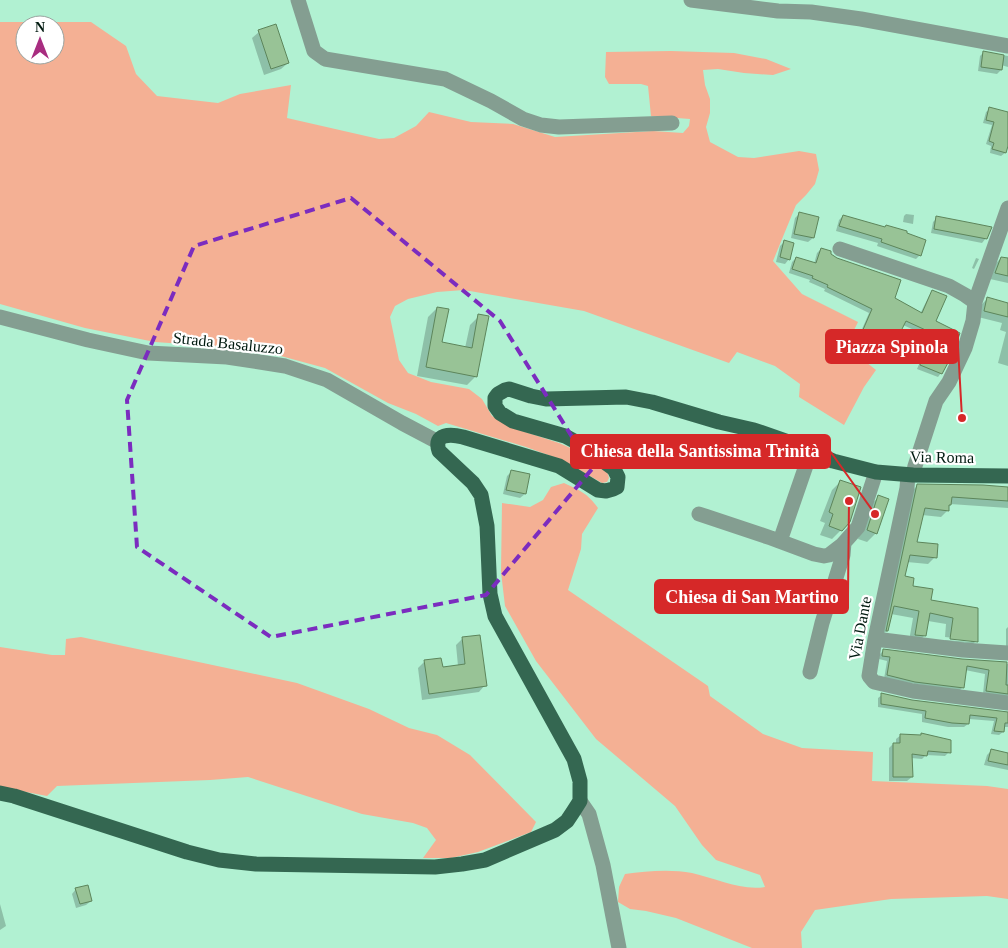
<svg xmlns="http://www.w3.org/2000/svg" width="1008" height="948" font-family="Georgia,serif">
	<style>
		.green { fill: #f4b094; fill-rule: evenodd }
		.shadow { fill: #0003 }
		.building { fill: #98c396; stroke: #5d855b }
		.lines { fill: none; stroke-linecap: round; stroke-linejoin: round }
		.minor { stroke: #849e91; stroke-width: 15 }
		.major { stroke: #346751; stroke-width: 15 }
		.marked { fill: none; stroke: #7b2cbf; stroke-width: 4; stroke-dasharray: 10 6; stroke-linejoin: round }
		.labels { text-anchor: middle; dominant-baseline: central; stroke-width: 4.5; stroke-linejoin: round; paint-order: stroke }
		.street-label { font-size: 16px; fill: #011a10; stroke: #fff }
		.leader { fill: none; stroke: #d62828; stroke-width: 2 }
		.callout-dot { fill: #d62828; stroke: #fff; stroke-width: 2 }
		.callout { fill: #d62828; stroke: #d62828; stroke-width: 2 }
		.callout-label { font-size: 18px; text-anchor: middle; font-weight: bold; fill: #fff }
	</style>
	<rect width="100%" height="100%" fill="#b1f1d2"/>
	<path class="green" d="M0 22H91L126 46 136 74 157 96 218 103 240 94 291 85 287 118 379 139 394 138 416 126 429 112 471 122 513 124 555 137 653 131 683 133 689 126 690 119 651 116 648 86 641 84H609L605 77 606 52 671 51 734 53 766 59 791 69 773 75 744 73 718 69 703 70 705 85 710 99V113L706 127 710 142 738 157 754 158 799 151 816 154 819 170 815 184 806 195 796 205 773 261 802 294 858 322 852 334 874 344 866 362 876 370 864 387 844 425 799 397 800 384 775 366 737 352 729 363 584 311 464 290 437 292 408 299 395 306 390 317 399 360 408 373 431 382 469 389 482 399 492 416 510 427 559 443 582 453 607 471 609 478 607 482 602 483 562 460 526 447 446 423 438 426 416 414 388 403 325 368 255 349 155 342 85 328 0 304ZM25 25H55V55H25Z
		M564 483C581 491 587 493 598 508L582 534 581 549 568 590 708 686 710 696 763 734 802 748 873 752 872 781 987 786 1008 789V899L987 896 891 899 815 910 801 932 802 948H752L676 918 646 911 630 909 618 902 619 887 625 874C646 871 671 869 692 873 715 878 741 891 765 887L760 875 716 860 702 845 675 806 596 739 536 661 505 606 501 572 502 503 530 507 543 500 551 487Z
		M81 637 297 683 369 709 409 728 437 735 470 755 536 822 531 832 478 852 451 858H423L436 840 427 828 413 823 362 814 248 777 210 780 57 786 47 796 0 787V647L52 655H65L66 639Z"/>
	<path class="shadow" d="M259 32 288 63 281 69 264 75 252 38Z
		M984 52 1008 56V67L1001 65V70L997 74 978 71 980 56Z
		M990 109 1008 113V143L1005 153 1001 156 990 153 991 146 986 144 992 125 983 123 986 112Z
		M800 213 813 238 808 242 791 238 795 218Z
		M906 214 914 215 913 224 903 222 904 216Z
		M843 216 920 255 916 259 877 246 878 243 836 231 839 220Z
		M937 218 986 238 982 243 931 233 933 222Z
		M785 241 789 259 785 264 776 262 780 246Z
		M821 249 893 299 920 314 929 296 933 292 934 321 955 343 952 347 903 325 898 334 894 338 888 335 885 342 881 346 859 336 869 313 824 291 825 289 809 282 810 280 789 273 792 262 796 258 814 264 817 253Z
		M976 258 979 259 974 269 972 268Z
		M1001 258 1008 260V283L990 279 995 264Z
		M987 299 1008 304V366L998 363 1006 332 1000 330 1002 323 978 317 981 305Z
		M437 308 441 343 465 348 470 325 479 316 476 376 467 385 417 376 428 317Z
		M904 342 941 373 938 377 917 369 920 362 897 353 900 346Z
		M511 472 525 494 520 498 503 494 507 476Z
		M841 481V530L832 539 820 535 825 523 820 521 832 490Z
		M917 486 1008 488V508L950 504 948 510 941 517 922 515 916 543 935 557 928 564 907 562 903 577 911 587 929 601 976 609V641L969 648 944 646 945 640 971 642V640L945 637 946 624 928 621 925 635 918 642 909 641 913 618 891 614 887 631 880 637 910 493Z
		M879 497 876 533 867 542 858 539 869 506Z
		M1008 627V648H1006V629Z
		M462 639 485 685 479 692 422 700 418 668 425 661 442 668 458 666 456 645Z
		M883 651 962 661 1008 664V698L983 694 985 674 965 670 963 687 959 691 884 679 887 661 879 659V655Z
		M882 695 912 702 1008 713V727H1003V732L999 735 991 734 994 721 969 719 968 724 964 727H948L922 722V714L878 707V698Z
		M901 735 949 752 945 756 926 755 922 759 911 758 912 777 907 781H889V748L893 744H896V739Z
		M991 751 1008 754V770L984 765 987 755Z
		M76 889 91 901 86 905 76 908 72 894Z
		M0 904 6 926 0 930Z"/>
	<path class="building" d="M276 24 289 63 271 69 258 30Z
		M983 51 1004 55 1002 70 981 67Z
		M989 107 1008 112V146L1006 153 992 149 994 143 989 141 994 122 986 120Z
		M799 212 819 217 814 238 794 234Z
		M843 215 885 227 886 225 907 231V233L926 240 921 256 881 242 882 239 839 226Z
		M936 216 972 223 992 227 987 239 934 229Z
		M784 240 794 243 790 260 780 257Z
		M821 248 831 251V254L837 258 901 280 895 298 922 313 932 290 947 296 936 321 960 333 956 344 906 321 899 335 891 331 886 343 862 332 872 309 827 287 828 285 812 278 813 276 792 269 796 257 816 263Z
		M1001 257 1008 258V276L995 273Z
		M987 297 1008 303V317L984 311Z
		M437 307 449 309 442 342 472 348 478 314 489 316 477 377 426 367Z
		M903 341 950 359 942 374 920 365 922 358 900 349Z
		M511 470 530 474 526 494 506 490Z
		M840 480 861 487 850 522 842 531 829 526 833 514 829 512Z
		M917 484 983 485 1008 487V501L952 497 951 505H949V511L925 508 917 542 938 544 937 558 910 555 905 576 914 578 913 586 933 589 931 600 978 608V642L950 639 953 618 930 613 926 636 915 635 919 611 894 606 888 631H886Z
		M878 495 889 499 877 534 867 530Z
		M480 635 487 686 429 694 424 660 441 658 443 667 465 664 462 637Z
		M883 649 962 659 1007 662 1006 685H1008V694L986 691 989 670 967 666 964 688 915 682 887 675 890 657 882 656Z
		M881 693 912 700 1008 712V723H1005L1004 732 994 731 997 718 970 715 969 724 952 723 925 718 926 711 881 704Z
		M921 733 951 740V753L928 751 927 756 912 754 913 777H893V743H900V734L921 735Z
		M991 749 1008 753V765L988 761Z
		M88 885 92 901 80 904 75 888Z"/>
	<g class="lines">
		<path class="minor" d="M298 0 314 51 325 59 445 79 491 101 523 119 541 125 559 127 672 123
			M691 0 778 11 811 12 861 19 1008 46
			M840 249 949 286 965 295 975 302
			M0 317 88 340 148 353 227 357 285 366 327 380 402 423 438 442
			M908 475 907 488 875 639 869 676 874 682 913 691 1008 703
			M913 475 915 466 936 401 949 382 965 348 973 321 975 302 1008 208
			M699 514 771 538 814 554 824 556 829 555 842 545 858 527 876 472
			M780 541 811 451
			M875 639 963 650 1008 653
			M810 672 822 623 843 555 844 543
			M580 801 589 814 603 865 619 948"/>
		<path class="major" d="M0 793 14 796 187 852 219 860 256 864 435 867 462 864 485 860 555 830 567 821 573 812 580 801V781L574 759 495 616 490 594 487 526 481 495 473 483 439 451C433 433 451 434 463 437L559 466 598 490 606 491 613 489 617 487 618 477 614 469 578 443 565 436 513 421 500 413 495 406V398L498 394 505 390 509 389 531 396 546 399 626 397 652 402 719 422 754 430 786 441 833 461 876 472 913 475 1008 476"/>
	</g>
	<path class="marked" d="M351 198 500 321 592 469 486 595 271 637 137 547 127 400 194 246Z"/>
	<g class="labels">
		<g class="street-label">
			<text transform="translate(228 343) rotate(6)">Strada Basaluzzo</text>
			<text transform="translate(942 457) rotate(1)">Via Roma</text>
			<text transform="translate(860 628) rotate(-79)">Via Dante</text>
		</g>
	</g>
	<path class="leader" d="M962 418L958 347M875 514L830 451M849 501L848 596"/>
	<g class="callout-dot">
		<circle cx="962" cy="418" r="5"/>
		<circle cx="875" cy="514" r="5"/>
		<circle cx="849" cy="501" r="5"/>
	</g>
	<g class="callout">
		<rect x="826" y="330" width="132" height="33" rx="5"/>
		<rect x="571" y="435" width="259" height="33" rx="5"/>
		<rect x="655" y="580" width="193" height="33" rx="5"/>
	</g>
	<g class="callout-label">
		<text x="892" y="353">Piazza Spinola</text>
		<text x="700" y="457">Chiesa della Santissima Trinità</text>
		<text x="752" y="603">Chiesa di San Martino</text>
	</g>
	<g transform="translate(40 40)"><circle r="24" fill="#ffffff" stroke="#99a39f"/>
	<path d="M0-4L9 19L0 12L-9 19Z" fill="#a82d80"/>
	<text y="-8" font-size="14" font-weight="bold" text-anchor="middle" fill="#011a10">N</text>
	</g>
</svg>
